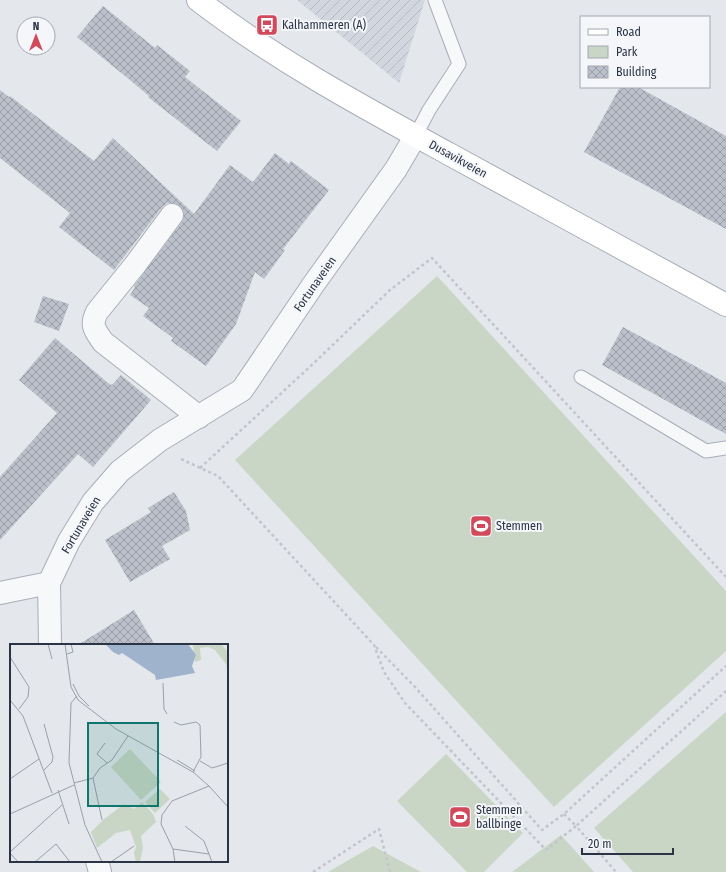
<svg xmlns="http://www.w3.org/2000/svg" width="726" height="872" font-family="'Fira Sans Condensed',sans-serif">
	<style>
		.industrial { fill: url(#industrial-furrows) }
		.green { fill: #c9d6c5 }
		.building { fill: url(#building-cross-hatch) }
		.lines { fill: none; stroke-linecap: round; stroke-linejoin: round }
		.service-casing { stroke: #a9aeb7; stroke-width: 15 }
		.minor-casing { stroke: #a9aeb7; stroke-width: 24 }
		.secondary-casing { stroke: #a9aeb7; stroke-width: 24 }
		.path { stroke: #c2c5cb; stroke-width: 2.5; stroke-dasharray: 3 3; stroke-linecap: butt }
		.service { stroke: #f7f8fa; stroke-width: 13 }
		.minor { stroke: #f7f8fa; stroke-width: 22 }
		.secondary { stroke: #fff; stroke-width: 22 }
		.labels { text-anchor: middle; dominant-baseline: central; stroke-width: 4; stroke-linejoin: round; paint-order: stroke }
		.poi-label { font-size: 12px; fill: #2b3445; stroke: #f4f6f9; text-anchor: start }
		.street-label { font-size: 12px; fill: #2b3445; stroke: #f4f6f9 }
		.inset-road { fill: none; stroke: #9a9fa9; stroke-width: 1 }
		.view { fill: #0f766e; fill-opacity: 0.15; stroke: #0f766e; stroke-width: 2 }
		.inset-edge { fill: none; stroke: #2b3445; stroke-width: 2 }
	</style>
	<defs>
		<pattern id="industrial-furrows" width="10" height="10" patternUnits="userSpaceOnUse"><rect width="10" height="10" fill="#d2d6de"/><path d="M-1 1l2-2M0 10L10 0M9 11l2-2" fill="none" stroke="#b4b8c0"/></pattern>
		<pattern id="building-cross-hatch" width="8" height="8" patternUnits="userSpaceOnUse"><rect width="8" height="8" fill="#bbc0ca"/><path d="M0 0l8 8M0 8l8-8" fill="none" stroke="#989da6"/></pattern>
	</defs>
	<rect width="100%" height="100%" fill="#e4e7ec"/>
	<path class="industrial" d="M297 0H425L399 83Z"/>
	<path class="green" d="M437 276 726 591V651L554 807 235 460Z
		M726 712V872H633L594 828Z
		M446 754 523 833 484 872H467L397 801Z
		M561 835 594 872H512Z
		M373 846 421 872H328Z"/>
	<path class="building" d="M103 6 155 48 157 45 190 71 185 77 241 121 217 151 148 97 149 96 130 80 77 37Z
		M620 87H638L726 136V229L584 152Z
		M0 90 9 97 10 96 94 161 113 138 194 214 230 165 253 182 275 153 289 164 291 161 329 190 283 249 285 250 264 279 255 272 236 324 206 366 171 341 173 338 143 316 149 308 130 295 135 287 134 286 182 222 184 216 183 210 179 205 173 203H167L162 207 114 270 59 227 70 213 0 158Z
		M43 296 69 304 59 331 34 322Z
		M623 327 726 383V434L602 365Z
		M55 338 108 383 112 385 121 375 151 400 93 467 78 454 0 540V477L57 413 19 380Z
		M174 492 186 511 190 530 162 546 170 559 130 582 105 540 151 512 148 508Z
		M134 610 155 645H78Z"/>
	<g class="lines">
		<g class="service-casing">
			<path id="service" d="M416 135 429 110 459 64 435 0
				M581 377 706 451 726 448"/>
		</g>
		<g class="minor-casing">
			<path id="minor" d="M172 215 135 265 97 312C90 326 95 330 103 342L199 417
				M49 583 50 645
				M0 593 49 583 69 541 93 502 120 471 160 440 242 390 313 285 396 169 416 135
				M97 861 100 872"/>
		</g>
		<g class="secondary-casing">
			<path id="secondary" d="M198 0C276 60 363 107 449 154 541 204 634 255 726 305"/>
		</g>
		<path class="path" d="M181 459 218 476 374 645 384 672 405 703 546 850 576 826 616 872
			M200 468 314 363 390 290 432 258 726 577
			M376 647 415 687 542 830 564 814 726 666
			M564 814 576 826 726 691
			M313 872 379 829 390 872"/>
		<use href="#service" class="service"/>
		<use href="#minor" class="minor"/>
		<use href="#secondary" class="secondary"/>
	</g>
	<defs>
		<g id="bus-square" transform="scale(1.15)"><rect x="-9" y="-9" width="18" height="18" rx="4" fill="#d1495b" stroke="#f4f6f9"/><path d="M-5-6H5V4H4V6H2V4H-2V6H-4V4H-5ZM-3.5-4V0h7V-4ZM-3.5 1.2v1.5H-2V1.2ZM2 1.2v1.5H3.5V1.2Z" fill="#fff"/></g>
		<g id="stadium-square" transform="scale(1.15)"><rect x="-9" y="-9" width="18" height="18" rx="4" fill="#d1495b" stroke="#f4f6f9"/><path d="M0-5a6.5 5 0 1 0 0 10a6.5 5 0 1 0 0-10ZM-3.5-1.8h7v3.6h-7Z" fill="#fff"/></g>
	</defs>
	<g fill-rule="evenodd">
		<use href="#bus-square" x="267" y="25"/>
		<use href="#stadium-square" x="481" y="526"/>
		<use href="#stadium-square" x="460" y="817"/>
	</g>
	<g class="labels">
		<g class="poi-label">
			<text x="282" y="25">Kalhammeren (A)</text>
			<text x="496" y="526">Stemmen</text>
			<text x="476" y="810">Stemmen<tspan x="476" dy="14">ballbinge</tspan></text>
		</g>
		<g class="street-label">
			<text transform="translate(458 159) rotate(29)">Dusavikveien</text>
			<text transform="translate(315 284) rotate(-55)">Fortunaveien</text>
			<text transform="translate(81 525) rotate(-59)">Fortunaveien</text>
		</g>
	</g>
	<g transform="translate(10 644)">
		<rect width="218" height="218" fill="#e4e7ec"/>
		<path d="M183 0H211L218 8V29L216 20 205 6 198 3 190 4 191 16 185 18Z" fill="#c9d6c5"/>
		<path d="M120 105 151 138 131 156 101 123ZM150 145 160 155 145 169 135 158ZM132 158 143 170 146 178 131 192 133 203 130 218H126L124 209 126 203 120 186 106 189 87 204 81 188 93 176 114 160 124 165Z" fill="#c9d6c5"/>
		<path d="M95 0H178L186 11 182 22 185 29 146 36 145 31 112 9 109 11 103 8Z" fill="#9fb4cc"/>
		<path class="inset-road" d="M38 0 42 15M55 0 61 43 68 56 106 85 183 128 199 142M57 10 63 8 61 0M0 13 19 43 18 53 9 65M153 39 154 65 157 70M63 40 69 52 79 62M67 52 61 59 59 119 75 181 92 218M0 56 13 72 42 149M164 78 171 81 186 78 190 81 191 113 183 128M95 99 87 110 97 119M167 116 185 127M190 117 202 124 218 119M33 127 42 118 43 113 34 80M83 134 92 176M0 135 29 115M64 139 83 134 90 124 102 116 118 92M198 141 218 163M48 146 59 180M0 170 64 141M175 182 194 197 202 218M163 205 199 210M0 208 52 161M0 209 8 218M25 218 46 200 60 218M101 218 124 202M165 218 163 205 151 180 152 171 162 157 199 142"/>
		<path class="view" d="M78 79H148V162H78Z"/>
		<rect width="218" height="218" class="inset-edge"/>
	</g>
	<rect x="580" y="16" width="130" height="72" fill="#f4f6f9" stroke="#a4a8b1"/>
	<rect x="588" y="29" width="20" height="6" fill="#ffffff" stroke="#a4a8b1"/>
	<text x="616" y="36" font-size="12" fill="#2b3445">Road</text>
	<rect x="588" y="46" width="20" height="12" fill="#c9d6c5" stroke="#a4a8b1"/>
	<text x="616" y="56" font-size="12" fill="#2b3445">Park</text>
	<rect x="588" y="66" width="20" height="12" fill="url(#building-cross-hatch)" stroke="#a4a8b1"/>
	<text x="616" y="76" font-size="12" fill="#2b3445">Building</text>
	<g transform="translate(36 36)"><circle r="19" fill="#f4f6f9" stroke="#a4a8b1"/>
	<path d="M0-3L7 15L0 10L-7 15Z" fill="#d1495b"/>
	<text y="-6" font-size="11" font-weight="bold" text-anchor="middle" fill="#2b3445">N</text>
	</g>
	<path d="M582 848v6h91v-6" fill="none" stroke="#2b3445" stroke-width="2"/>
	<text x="588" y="848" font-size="12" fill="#2b3445" stroke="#f4f6f9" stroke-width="3" paint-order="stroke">20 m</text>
</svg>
